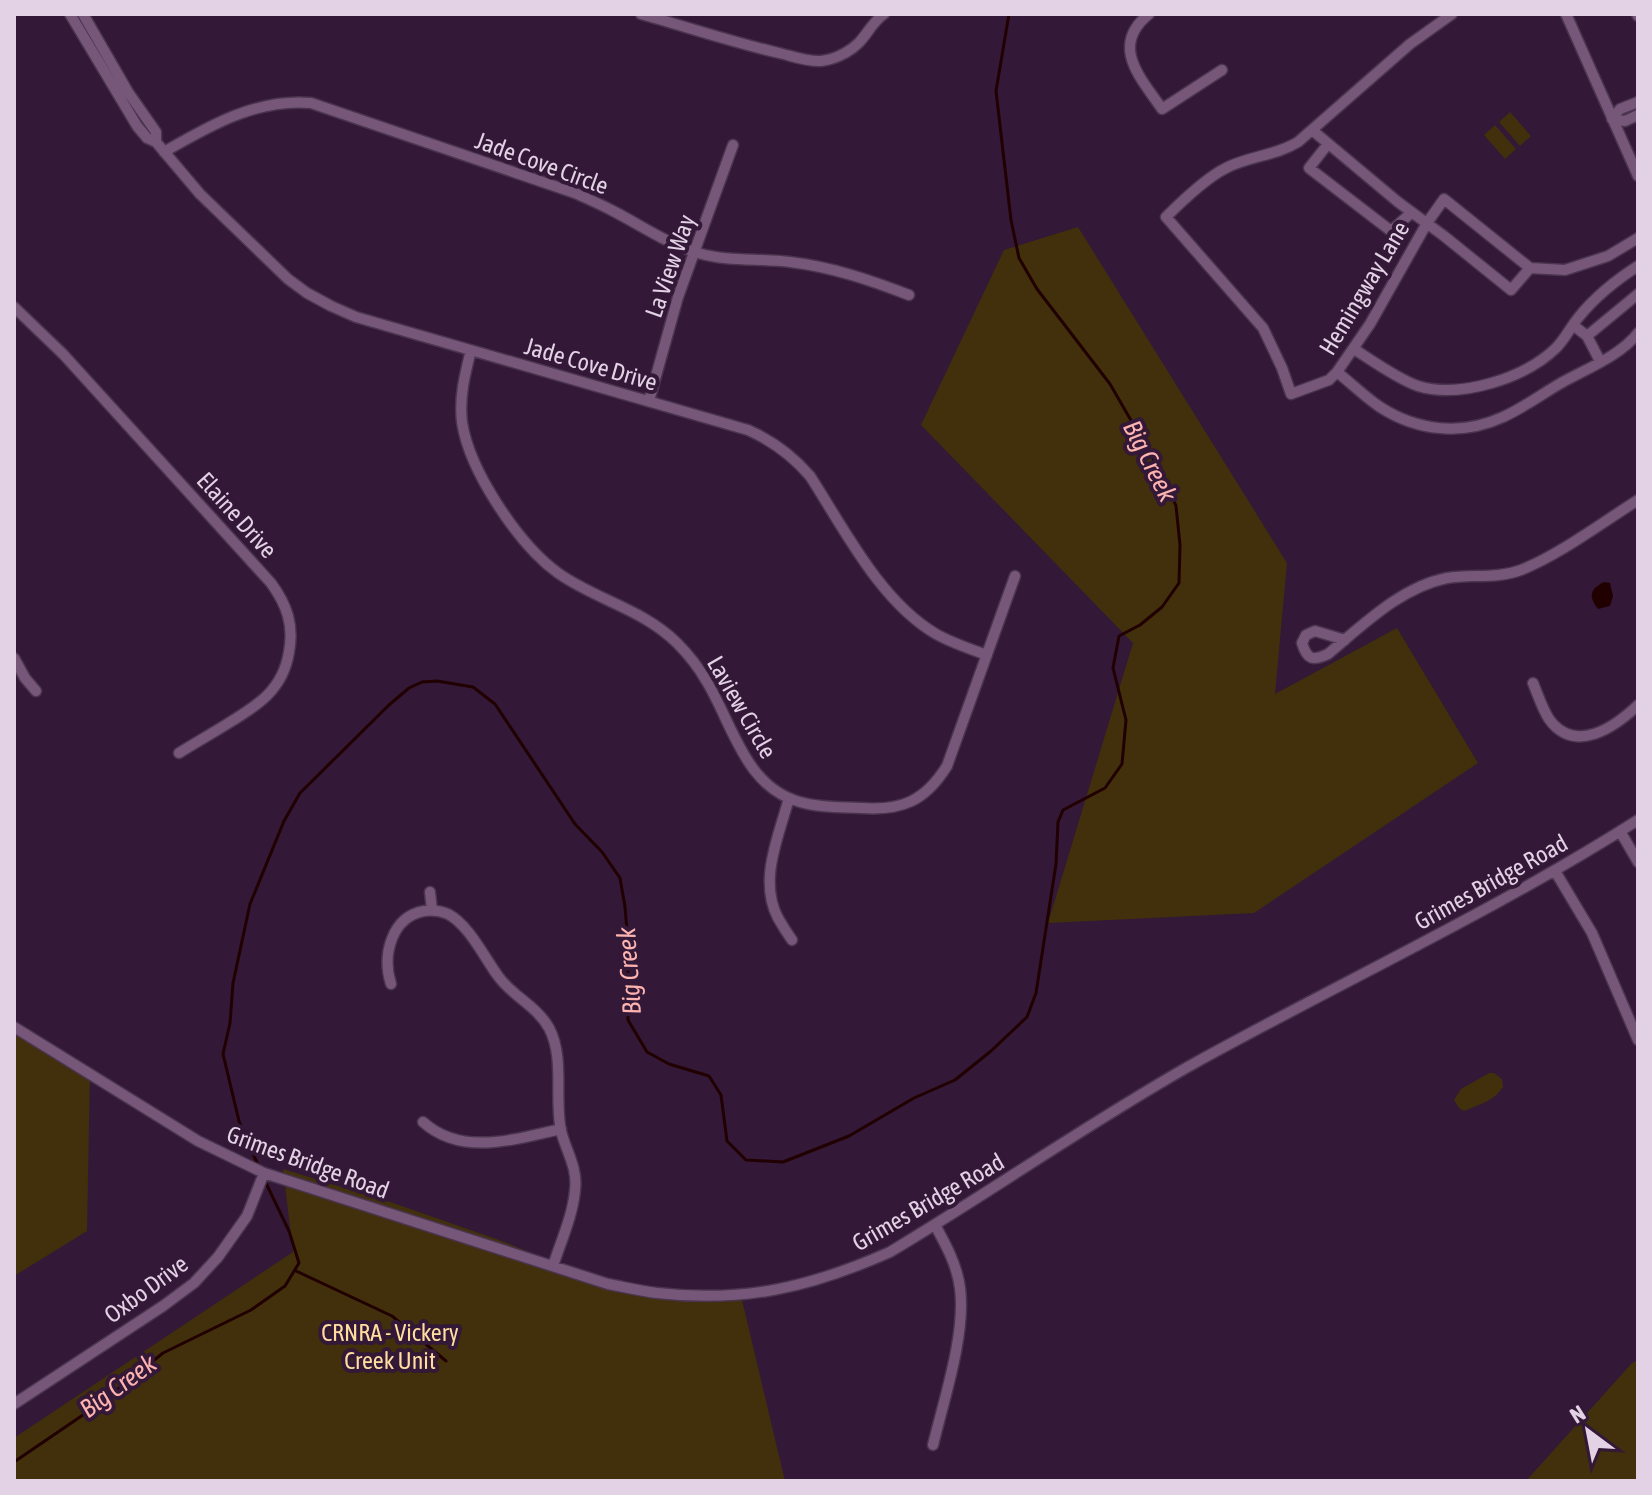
<svg xmlns="http://www.w3.org/2000/svg" width="1652" height="1495" font-family="'Asap Condensed',sans-serif">
	<style>
		.green { fill: #41300b }
		.water { fill: #210001 }
		.lines { fill: none; stroke-linecap: round; stroke-linejoin: round }
		.stream { stroke: #210001; stroke-width: 3 }
		.minor-casing { stroke: #4a344e; stroke-width: 13 }
		.minor { stroke: #76577a; stroke-width: 10 }
		.labels { text-anchor: middle; dominant-baseline: central; stroke-width: 8; stroke-linejoin: round; paint-order: stroke }
		.street-label { font-size: 24px; fill: #e3d2e5; stroke: #331837 }
		.park-label { font-size: 24px; fill: #ffdea0; stroke: #331837 }
		.water-label { font-size: 26px; font-style: italic; fill: #fdb4b0; stroke: #331837 }
	</style>
	<rect width="100%" height="100%" fill="#331837"/>
	<path class="green" d="M1510 112 1531 136 1520 146 1499 122Z
		M1495 125 1516 149 1505 159 1484 135Z
		M1078 227 1287 563 1275 694 1397 628 1478 763 1254 913 1048 923 1133 643 921 425 1004 250Z
		M14 1033 90 1071 87 1231 14 1276Z
		M1489 1073H1494L1502 1079 1503 1087C1495 1100 1479 1105 1464 1111L1459 1108 1454 1100 1461 1089Z
		M283 1169 393 1203 499 1240 572 1269 650 1296 742 1300 785 1481H14V1438L293 1252Z
		M1638 1360V1481H1526L1632 1363Z"/>
	<path class="water" d="M1604 582 1610 583 1613 596 1610 606 1598 609C1588 596 1590 589 1604 582Z"/>
	<g class="lines">
		<path class="stream" d="M258 1165 239 1121 223 1054 230 1023 233 983 250 904 284 821 300 793 389 705 409 688 422 682 437 681 473 687 495 704 575 824 602 852 620 878 625 907 628 943V1020L647 1052 669 1064 709 1076 721 1095 727 1141 746 1160 783 1162 849 1136 914 1098 955 1080 991 1051 1027 1017 1036 993 1056 864 1058 822 1063 810 1105 788 1122 764 1126 720 1113 668 1119 636 1140 625 1162 607 1179 583 1180 545 1176 506 1166 481 1110 384 1037 289 1019 258 1011 220 996 91 1009 14
			M296 1271 392 1316 446 1361
			M14 1462 102 1402 163 1353 251 1310 285 1286 299 1263 289 1231 264 1179"/>
		<g class="minor-casing">
			<path id="minor" d="M70 14 137 126 147 138 156 142 200 194 288 279 307 293 331 306 356 317 748 430C773 441 792 455 810 476 845 530 880 601 936 634 952 643 970 649 987 655
				M83 14 128 92 156 132V142
				M641 14C687 27 732 42 779 53 792 56 807 62 821 61 829 60 838 57 845 53 866 42 868 25 884 14
				M1149 14C1109 46 1141 78 1162 109L1222 70
				M1452 14 1410 44 1298 142C1275 156 1249 156 1226 168 1206 178 1182 201 1166 217L1263 328 1282 368 1291 394 1329 380 1337 372 1370 324 1427 223 1444 199 1530 268 1565 270 1608 256 1638 238
				M1566 14 1638 176
				M1637 14 1638 16
				M1612 119 1620 109 1638 102
				M1612 119 1625 121 1638 115
				M1312 130 1398 202 1444 236 1511 290 1530 268
				M1328 144 1309 168 1391 231 1411 213
				M164 152C209 126 257 98 311 103L575 193C588 199 602 205 615 212 642 226 668 244 698 253 728 262 759 258 790 262 832 267 870 280 909 295
				M14 307 63 354 271 583C287 605 294 625 289 652 283 690 257 706 227 724 211 734 195 743 179 753
				M1573 325 1587 336 1600 361
				M1587 336 1638 294
				M1354 349C1371 360 1399 380 1418 386 1460 399 1525 378 1556 348 1565 339 1570 328 1578 318 1594 298 1616 280 1638 266
				M471 350C465 374 459 397 462 422 469 470 518 544 558 573 596 600 643 609 677 643 689 655 699 668 707 682 733 725 745 787 800 802 820 808 841 807 861 808 902 811 925 801 947 766L1015 576
				M1337 372C1351 383 1365 397 1380 407 1417 431 1462 436 1503 417 1523 408 1542 394 1561 383 1586 369 1620 356 1638 333
				M649 401 678 297 733 145
				M1345 640 1315 631 1306 635 1302 643C1307 660 1313 661 1328 654 1363 625 1401 587 1447 578 1472 574 1497 579 1521 570 1559 555 1603 522 1638 500
				M14 658 25 678 36 691
				M1533 683C1538 695 1542 708 1549 719 1575 755 1615 727 1638 705
				M789 798C779 836 758 880 778 918 782 925 787 933 792 940
				M1620 831 1638 862
				M1555 871 1592 933 1638 1040
				M430 892 432 910
				M391 984C382 956 391 917 424 911 432 910 441 911 448 914 469 925 484 957 498 976 512 996 537 1006 549 1028 565 1058 554 1098 561 1131 566 1151 578 1168 575 1190 573 1215 561 1241 553 1266
				M14 1027 198 1141 264 1173 608 1284C624 1287 640 1291 657 1293 744 1303 811 1287 890 1252 992 1191 1090 1122 1193 1064 1341 982 1495 911 1638 820
				M423 1122C462 1157 515 1139 561 1129
				M14 1404 163 1306 194 1283 218 1257 247 1216 264 1173
				M933 1445C944 1399 966 1334 960 1288 957 1265 946 1245 935 1225"/>
		</g>
		<use href="#minor" class="minor"/>
	</g>
	<g class="labels">
		<g class="street-label">
			<text transform="translate(542 163) rotate(20)">Jade Cove Circle</text>
			<text transform="translate(670 266) rotate(-71)">La View Way</text>
			<text transform="translate(1364 288) rotate(-59)">Hemingway Lane</text>
			<text transform="translate(591 364) rotate(16)">Jade Cove Drive</text>
			<text transform="translate(237 515) rotate(48)">Elaine Drive</text>
			<text transform="translate(742 707) rotate(60)">Laview Circle</text>
			<text transform="translate(1491 882) rotate(-29)">Grimes Bridge Road</text>
			<text transform="translate(308 1162) rotate(20)">Grimes Bridge Road</text>
			<text transform="translate(928 1202) rotate(-30)">Grimes Bridge Road</text>
			<text transform="translate(146 1289) rotate(-36)">Oxbo Drive</text>
		</g>
		<g class="park-label">
			<text x="390" y="1332">CRNRA - Vickery<tspan x="390" dy="28">Creek Unit</tspan></text>
		</g>
		<g class="water-label">
			<text transform="translate(1150 461) rotate(63)">Big Creek</text>
			<text transform="translate(629 971) rotate(-94)">Big Creek</text>
			<text transform="translate(118 1386) rotate(-36)">Big Creek</text>
		</g>
	</g>
	<rect width="1652" height="1495" fill="none" stroke="#e3d2e5" stroke-width="32"/>
	<g transform="translate(1588 1431) rotate(328)" stroke="#331837" stroke-width="6" paint-order="stroke">
	<path d="M0-6L14 30L0 20L-14 30Z" fill="#e3d2e5"/>
	<text y="-12" font-size="22" font-weight="bold" text-anchor="middle" fill="#e3d2e5">N</text>
	</g>
</svg>
